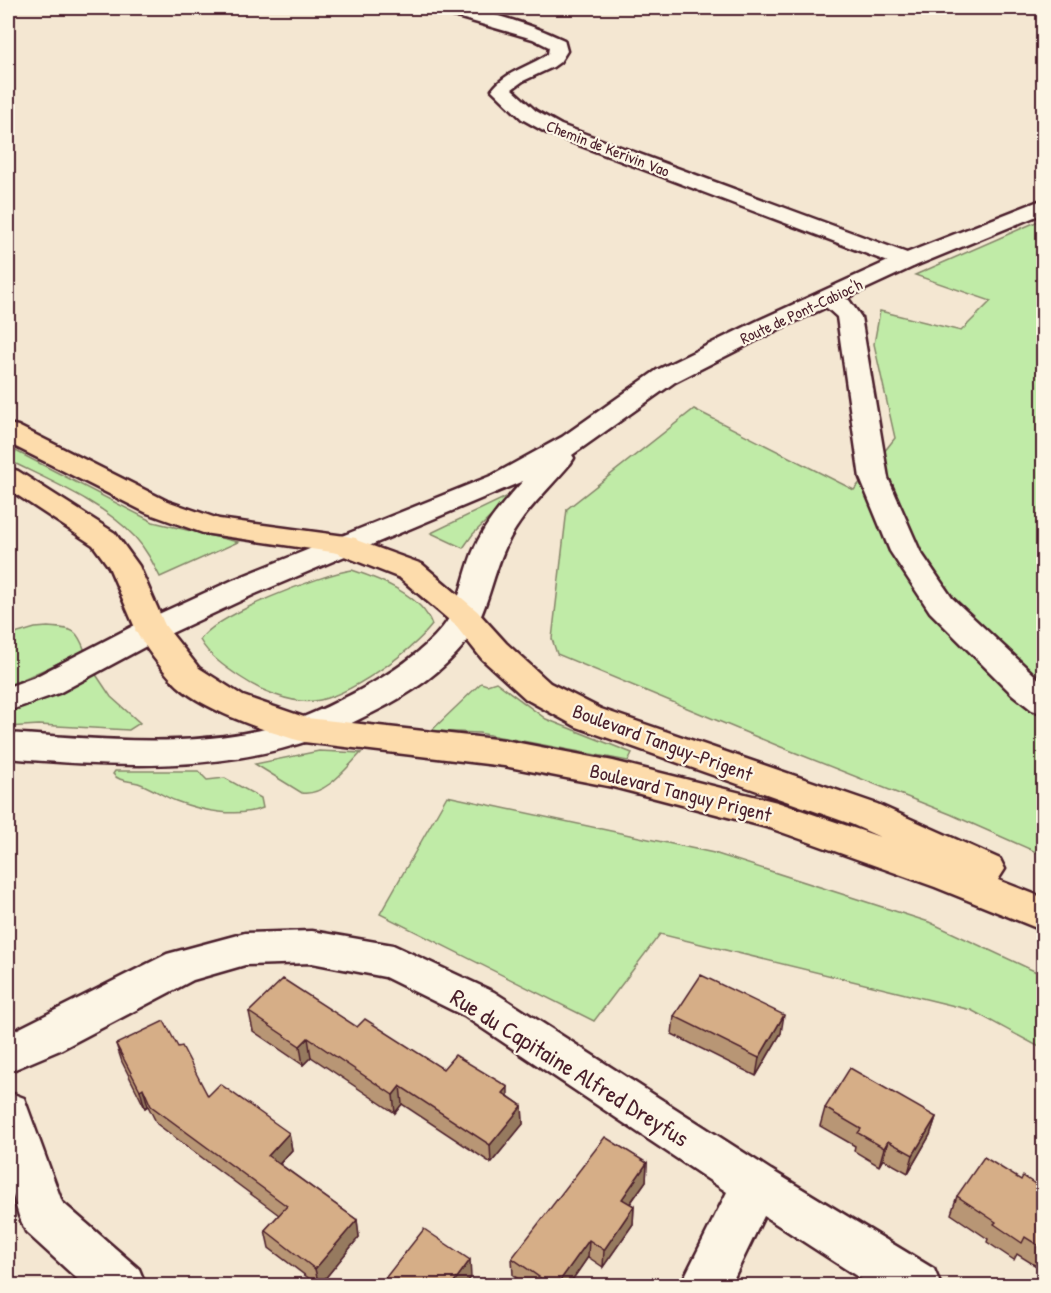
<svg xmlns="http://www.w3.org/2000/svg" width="1051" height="1293" font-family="'Patrick Hand',sans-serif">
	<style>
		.green { fill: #c0eba7; stroke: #858569; stroke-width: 1.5 }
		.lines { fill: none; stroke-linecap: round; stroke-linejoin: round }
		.street-casing { stroke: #4a1f2b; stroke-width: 5 }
		.secondary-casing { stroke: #4a1f2b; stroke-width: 5 }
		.primary-casing { stroke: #4a1f2b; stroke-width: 5 }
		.highway-casing { stroke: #4a1f2b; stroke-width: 5 }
		.street { fill: #fcf5e5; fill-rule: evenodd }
		.secondary { fill: #fcf5e5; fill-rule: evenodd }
		.primary { fill: #fddcac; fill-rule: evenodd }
		.highway { fill: #fddcac; fill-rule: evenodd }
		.wall { fill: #b89674; stroke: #4a1f2b; stroke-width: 1.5 }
		.shaded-wall { fill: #967a5e; stroke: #4a1f2b; stroke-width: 1.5 }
		.building { fill: #d6ae87; stroke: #4a1f2b; stroke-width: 1.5 }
		.labels { text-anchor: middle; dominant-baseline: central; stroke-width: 4.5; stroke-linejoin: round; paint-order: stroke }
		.far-street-label { font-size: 16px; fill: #4a1f2b; stroke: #fcf5e5 }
		.street-label { font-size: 20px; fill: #4a1f2b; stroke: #fcf5e5 }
		.near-street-label { font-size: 24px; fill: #4a1f2b; stroke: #fcf5e5 }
	</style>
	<rect width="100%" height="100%" fill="#f4e7d2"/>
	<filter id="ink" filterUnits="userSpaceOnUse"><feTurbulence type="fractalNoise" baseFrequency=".0167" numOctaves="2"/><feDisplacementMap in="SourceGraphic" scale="12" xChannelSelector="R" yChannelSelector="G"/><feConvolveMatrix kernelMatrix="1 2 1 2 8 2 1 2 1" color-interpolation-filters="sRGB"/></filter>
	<g filter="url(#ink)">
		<path class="green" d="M1043 219V855L950 814 781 747 557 654 552 639 567 509 694 409 854 490 895 438 874 344 880 311 961 331 991 301 915 275Z
			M8 447 153 522 238 542 160 577C153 563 146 549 135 537 102 502 50 481 8 460Z
			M508 496 507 501 473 534 463 548 431 533Z
			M352 570C379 579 422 595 432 625 411 652 348 697 314 701 291 704 259 690 240 677 225 667 209 656 200 640 215 615 322 574 352 570Z
			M48 627C72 629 76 627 85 651L8 686V636L35 628Z
			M95 673 111 697 140 723 129 730 39 725 8 727V712L50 696Z
			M496 682 546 719 632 753 628 761 479 733 431 731 481 683 487 685Z
			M319 751 361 753C346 768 326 796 302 793L255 764Z
			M115 771H198L207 780 225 778 261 798 263 808C237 818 202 811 176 801 163 796 152 788 138 783 129 780 119 782 113 774Z
			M447 796 714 853 929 922 1043 975V1049L971 1010 660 934 594 1021 380 914Z"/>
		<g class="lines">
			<g class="street-casing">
				<path id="street" d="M438 8C471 4 533 25 564 40L567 51 560 62 553 67 523 81 512 89 536 111 561 125 915 256 919 261 915 266 907 268 899 266 547 133 522 119 492 90C506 71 529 67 548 54L549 47 533 39 440 12Z
					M828 291 849 300 861 317 888 478 920 551 952 598 1044 684V714L1032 710 1012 694 930 612 890 551 860 478 837 317 816 298 819 293Z
					M312 931 393 945 494 992 771 1170 934 1269 941 1286H872L764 1216 730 1286H680L727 1192 464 1016 385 977 312 963 245 965 193 980 60 1050 8 1072V1034L167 954 245 933Z
					M8 1092 24 1098 62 1202 139 1269 146 1286H85L26 1232 19 1216 8 1179Z"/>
			</g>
			<g class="secondary-casing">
				<path id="secondary" d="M1044 199V213L915 266 775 331 675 382 572 455 574 458 570 464C548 490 520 515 506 546 491 578 488 613 466 642 442 673 407 696 372 713 353 722 334 733 314 739 217 773 109 767 8 758V733C101 739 203 751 293 721 316 713 339 701 360 690 390 674 421 654 443 627 461 605 463 573 475 547 486 522 505 501 523 481L255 594 163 637 59 693 8 711V687L35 677 139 623 233 580 493 475 562 437 657 370 757 321 899 256Z"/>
			</g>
			<g class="primary-casing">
				<path id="primary" d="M345 536 422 564 477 611 506 643 550 683 601 709 877 804 1000 859 1005 869 998 880 1044 898V931L935 887 770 828 613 787 504 766 304 742C268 732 199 709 174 682 160 667 146 648 135 630L139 623 151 619 163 623 199 668 243 696 307 718 504 740 613 761 777 802 880 837 851 824 577 727 526 699 482 659 455 625 400 578 334 552 330 545 334 538Z"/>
			</g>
			<g class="highway-casing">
				<path id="highway" d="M8 424 18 426 167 501 219 519 345 536 356 538 360 545 356 552 345 554 203 533 147 513 8 443Z
					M8 468 18 471 115 533 139 566 167 630 163 637 151 641 139 637 109 567 93 545 8 489Z"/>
			</g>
			<use href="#street" class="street"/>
			<use href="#secondary" class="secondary"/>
			<use href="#primary" class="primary"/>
			<use href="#highway" class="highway"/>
		</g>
		<path class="wall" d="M249 1012 357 1027 443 1069 508 1096 522 1106 523 1124 491 1163 402 1104 395 1113 311 1057 303 1065 253 1031Z
			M674 1016 781 1033 756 1076 672 1034Z
			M116 1044 178 1047 208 1096 289 1133 292 1150 280 1164 357 1220 359 1237 319 1286 269 1248 265 1230 279 1215 157 1124 148 1106 145 1108 122 1062Z
			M825 1108 936 1117 930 1135 908 1173 883 1159 879 1166 854 1151 855 1146 820 1126Z
			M647 1163 646 1181 630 1204 634 1206 633 1224 603 1267 588 1257 568 1286H527L513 1275 512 1258Z
			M1021 1180 1044 1190V1265L1041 1269 1017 1254 1014 1260 987 1242 988 1239 951 1214 957 1196Z"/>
		<path class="shaded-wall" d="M784 1015 781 1033 756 1076 759 1058Z
			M308 1038 311 1057 303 1065 300 1046Z
			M400 1086 402 1104 395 1113 393 1095Z
			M508 1087V1105L503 1093Z
			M143 1088 148 1106 145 1108 140 1090Z
			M522 1106 523 1124 491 1163 490 1145Z
			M936 1117 930 1135 908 1173 913 1155Z
			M289 1133 292 1150 271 1173 268 1156Z
			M888 1141 883 1159 879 1166 884 1148Z
			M647 1163 646 1181 621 1216 622 1199Z
			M634 1206 633 1224 603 1267 604 1250Z
			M357 1220 359 1237 319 1286 315 1269Z
			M589 1240 588 1257 568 1286H556Z
			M470 1260 471 1277 465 1286H451Z"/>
		<path class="building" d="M701 975 784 1015 759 1058 674 1016Z
			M283 979 357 1027 365 1019 443 1069 455 1055 508 1087 503 1093 522 1106 490 1145 400 1086 393 1095 308 1038 300 1046 249 1012Z
			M164 1021 178 1047 182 1046 208 1096 220 1084 289 1133 268 1156 357 1220 315 1269 265 1230 287 1206 151 1106 143 1088 140 1090 116 1044Z
			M850 1068 936 1117 913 1155 888 1141 884 1148 858 1133 861 1129 825 1108Z
			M605 1137 647 1163 622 1199 634 1206 604 1250 589 1240 556 1286H552L512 1258Z
			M984 1157 1021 1180 1023 1176 1044 1190V1249L1025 1237 1022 1243 994 1224 996 1222 957 1196Z
			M424 1229 470 1260 451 1286H379Z"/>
	</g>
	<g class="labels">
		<g class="far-street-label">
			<text transform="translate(608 148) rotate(21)">Chemin de Kerivin Vao</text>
			<text transform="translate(801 311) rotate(-25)">Route de Pont-Cabioc'h</text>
		</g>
		<g class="street-label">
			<text transform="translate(663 742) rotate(20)">Boulevard Tanguy-Prigent</text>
			<text transform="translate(681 792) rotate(14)">Boulevard Tanguy Prigent</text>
		</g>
		<g class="near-street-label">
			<text transform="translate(570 1067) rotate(32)">Rue du Capitaine Alfred Dreyfus</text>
		</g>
	</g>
	<rect width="1051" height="1293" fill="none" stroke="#fcf5e5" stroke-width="30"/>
	<rect x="15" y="15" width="1021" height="1263" fill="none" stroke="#4a1f2b" stroke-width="2" filter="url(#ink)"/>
</svg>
